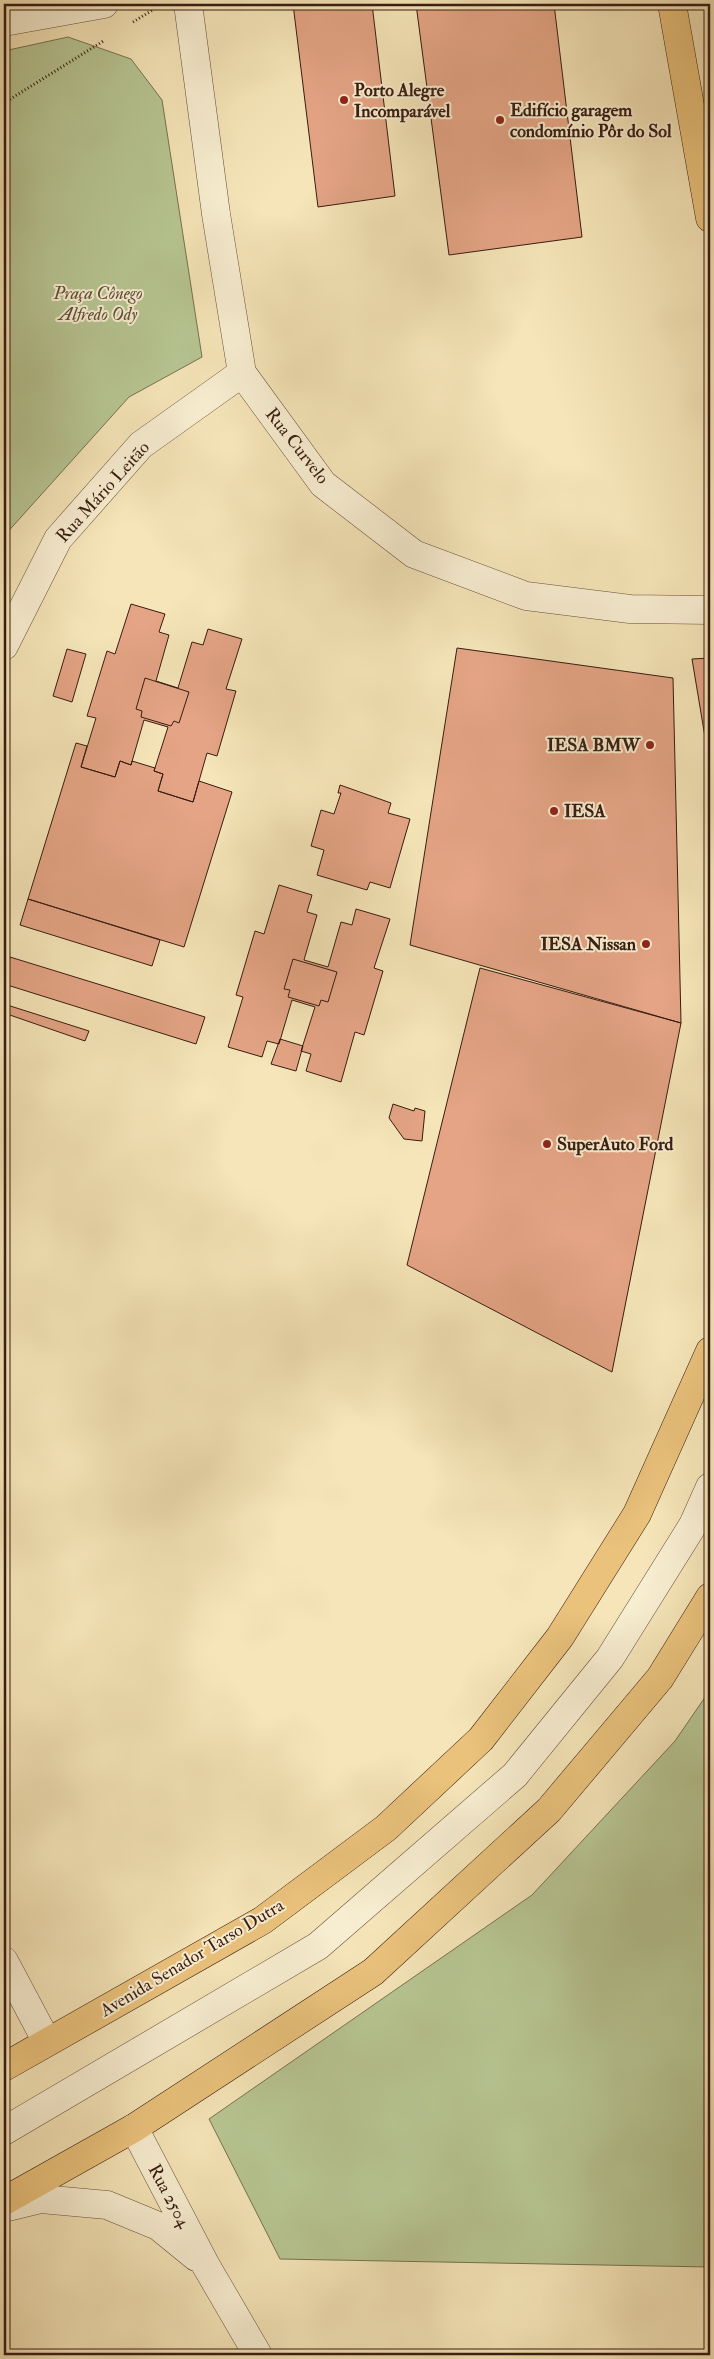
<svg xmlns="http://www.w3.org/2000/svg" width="714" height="2359" font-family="'IM FELL Double Pica',serif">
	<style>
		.green { fill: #b7c693; stroke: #787152 }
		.building { fill: #e4a485; stroke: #381c12 }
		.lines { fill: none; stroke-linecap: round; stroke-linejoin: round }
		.minor-casing { stroke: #674e3c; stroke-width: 29 }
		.major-casing { stroke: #381c12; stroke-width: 29 }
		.path { stroke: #381c12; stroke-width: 3; stroke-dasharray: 1 2.5; stroke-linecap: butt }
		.minor { stroke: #f8eed1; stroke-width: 28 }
		.major { stroke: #eac27c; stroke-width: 28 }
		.poi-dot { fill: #8f2418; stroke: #f8eed1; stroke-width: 2 }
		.labels { text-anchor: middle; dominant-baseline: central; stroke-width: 4; stroke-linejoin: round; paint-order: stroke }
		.poi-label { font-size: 18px; font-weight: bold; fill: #381c12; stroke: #f8eed1; text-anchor: start }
		.park-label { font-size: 18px; font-style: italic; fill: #5e4f39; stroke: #f8eed1 }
		.street-label { font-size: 18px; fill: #381c12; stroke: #f8eed1 }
	</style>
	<rect width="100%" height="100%" fill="#f5e5b8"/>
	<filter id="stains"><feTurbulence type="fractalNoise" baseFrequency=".004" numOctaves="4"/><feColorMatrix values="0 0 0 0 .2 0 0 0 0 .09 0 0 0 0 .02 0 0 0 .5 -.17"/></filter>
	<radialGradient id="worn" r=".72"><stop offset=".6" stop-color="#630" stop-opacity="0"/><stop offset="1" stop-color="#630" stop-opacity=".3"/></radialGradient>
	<path class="green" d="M68 37 131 59 162 100 202 357 129 397 4 536V51Z
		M710 1690V2267L280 2259 209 2119 532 1895 675 1741Z"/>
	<path class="building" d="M293 4H372L395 196 318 207Z
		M416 4H554L582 237 449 255Z
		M131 604 165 614 159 632 169 635 156 681 178 688 192 642 203 645 208 629 242 639 226 689 236 691 217 756 207 753 193 802 158 791 163 774 154 771 168 727 144 720 131 765 120 761 115 777 81 767 96 718 87 716 107 651 115 654Z
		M457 648 673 678 681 1023 410 945Z
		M67 649 86 654 72 702 53 696Z
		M710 658V742L706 743 692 659Z
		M145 678 189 692 179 723 174 721 171 726 141 717 142 711 136 709Z
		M76 743 87 746 81 767 115 777 120 761 131 765 132 761 155 768 154 771 163 774 158 791 193 802 199 781 232 792 184 947 28 899Z
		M340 785 391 803 388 813 410 819 390 888 370 882 367 890 317 875 324 850 311 846 321 810 334 814 341 793H338Z
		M279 885 312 895 307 912 317 915 304 960 328 967 341 922 352 925 356 909 390 919 374 968 383 971 364 1035 355 1032 341 1082 306 1071 311 1054 301 1051 315 1007 292 1000 279 1044 267 1041 262 1057 228 1047 243 997 236 995 255 931 264 934Z
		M28 899 160 940 152 966 20 925Z
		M10 957 205 1017 196 1044 4 984Z
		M293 959 337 972 328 1002 321 1000 319 1006 288 997 290 990 284 989Z
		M480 968 681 1023 612 1372 407 1265Z
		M4 1004 89 1031 85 1041 4 1013Z
		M280 1039 303 1046 296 1071 271 1064Z
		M393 1104 414 1111 415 1108 425 1111 422 1141 404 1139 389 1118Z"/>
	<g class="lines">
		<g class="minor-casing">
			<path id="minor" d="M188 4 216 214 242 373 323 484 414 554 526 596 630 609 710 610
				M4 22 104 4
				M4 646 58 539 141 445 242 373
				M4 1961 47 2042
				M134 2128 205 2264 258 2355
				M4 2131 318 1946 515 1775 610 1658 693 1525 710 1487
				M4 2208 41 2199 107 2205 158 2226 196 2257"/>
		</g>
		<g class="major-casing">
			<path id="major" d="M672 4 710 218
				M4 2067 263 1920 386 1828 481 1739 560 1637 637 1514 710 1351
				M4 2201 134 2128 373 1972 549 1810 660 1678 710 1597"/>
		</g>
		<path class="path" d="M133 22 156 8
			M4 103 105 40"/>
		<use href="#minor" class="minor"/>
		<use href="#major" class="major"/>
	</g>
	<g class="poi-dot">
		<circle cx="344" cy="100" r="5"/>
		<circle cx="500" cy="120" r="5"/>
		<circle cx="650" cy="745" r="5"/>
		<circle cx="554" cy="811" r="5"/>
		<circle cx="646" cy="944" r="5"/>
		<circle cx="547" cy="1144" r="5"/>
	</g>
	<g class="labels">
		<g class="poi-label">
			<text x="354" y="90">Porto Alegre<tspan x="354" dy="21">Incomparável</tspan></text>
			<text x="510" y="110">Edifício garagem<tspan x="510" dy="21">condomínio Pôr do Sol</tspan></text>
			<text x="640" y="745" text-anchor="end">IESA BMW</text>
			<text x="564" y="811">IESA</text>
			<text x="636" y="944" text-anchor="end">IESA Nissan</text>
			<text x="557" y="1144">SuperAuto Ford</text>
		</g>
		<g class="park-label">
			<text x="98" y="293">Praça Cônego<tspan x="98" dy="21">Alfredo Ody</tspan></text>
		</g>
		<g class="street-label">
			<text transform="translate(297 446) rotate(52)">Rua Curvelo</text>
			<text transform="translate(103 492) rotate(-48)">Rua Mário Leitão</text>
			<text transform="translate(192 1958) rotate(-31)">Avenida Senador Tarso Dutra</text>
			<text transform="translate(169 2196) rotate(62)">Rua 2504</text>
		</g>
	</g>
	<rect width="714" height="2359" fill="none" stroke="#f5e5b8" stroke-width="20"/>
	<rect x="5" y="5" width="704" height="2349" fill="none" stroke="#381c12" stroke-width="2.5"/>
	<rect x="10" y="10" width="694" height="2339" fill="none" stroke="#381c12"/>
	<rect width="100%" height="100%" filter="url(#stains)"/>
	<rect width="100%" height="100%" fill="url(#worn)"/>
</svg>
